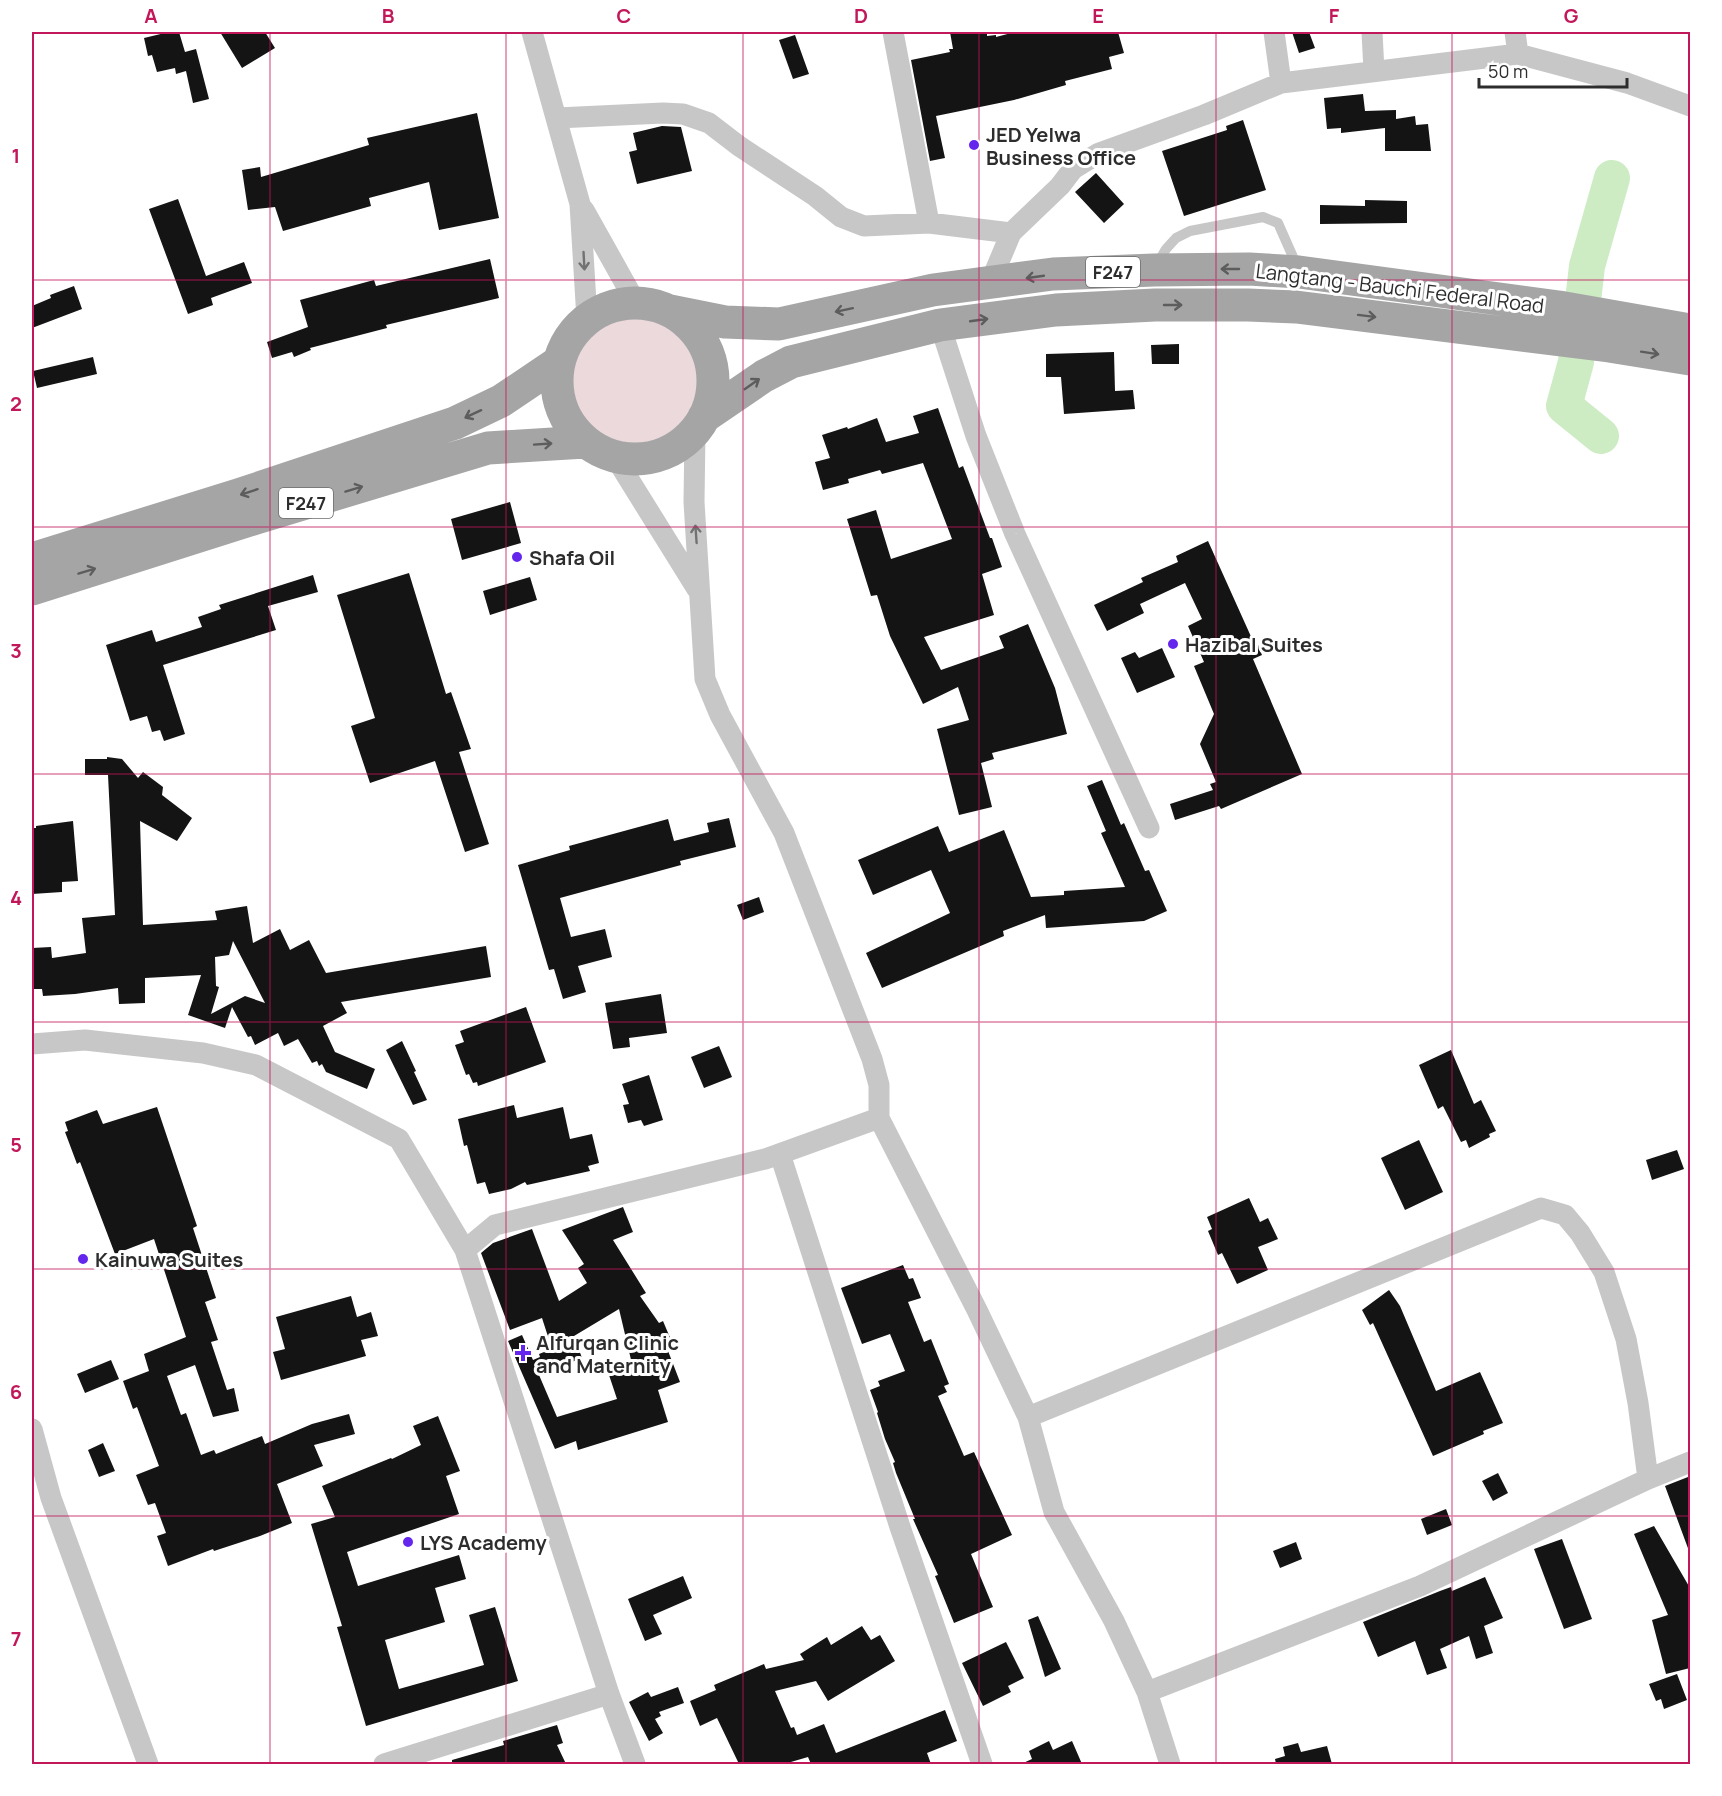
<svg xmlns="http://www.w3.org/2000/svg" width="1722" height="1796" font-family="Manrope,sans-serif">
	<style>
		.green { fill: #ebd9dc }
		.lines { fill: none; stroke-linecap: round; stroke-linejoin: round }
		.river { stroke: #cdecc4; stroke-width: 36 }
		.building { fill: #141414; fill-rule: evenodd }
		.lane { stroke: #c7c7c7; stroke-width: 10 }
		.street { stroke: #c7c7c7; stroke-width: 21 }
		.primary { stroke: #a5a5a5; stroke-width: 33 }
		.oneway { stroke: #727272 }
		.oneway2 { stroke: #5d5d5d }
		.grid { fill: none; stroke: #c2185b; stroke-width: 1.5; stroke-opacity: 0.55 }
		.poi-dot { fill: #6426ed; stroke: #fff; stroke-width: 2 }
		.labels { text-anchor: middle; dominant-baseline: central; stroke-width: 6; stroke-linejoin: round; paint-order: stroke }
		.shield { fill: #fff; stroke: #6c6c6c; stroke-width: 1.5 }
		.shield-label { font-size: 18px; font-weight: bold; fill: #2d2d2d }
		.poi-label { font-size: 20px; font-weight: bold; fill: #2d2d2d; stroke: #fff; text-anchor: start }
		.street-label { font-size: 20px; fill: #2d2d2d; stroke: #fff }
		.neatline { fill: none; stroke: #c2185b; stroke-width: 2 }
		.grid-label { font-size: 20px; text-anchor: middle; font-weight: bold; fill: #c2185b }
	</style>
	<rect width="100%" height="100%" fill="#fff"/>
	<path class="green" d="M567 382a68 68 0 1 1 136 0a68 68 0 1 1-136 0Z"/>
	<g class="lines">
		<path class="river" d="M1601 436 1564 406 1576 362 1587 266 1612 178"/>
	</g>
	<path class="building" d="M169 32H179L185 52 196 49 209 99 193 103 186 71 176 74 175 68 157 72 152 55 148 56 144 38Z
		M220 32H265L275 48 242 68Z
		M950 32H987V36L996 35V37L1015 32H1118L1124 53 1109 57 1112 69 1065 81 1066 85 1014 100 936 116 945 158 930 161 911 60 950 52 949 49H953Z
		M1292 32H1309L1315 48 1299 53Z
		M795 35 809 74 793 79 779 40Z
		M1363 94 1365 111 1396 110V119L1415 116 1416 125 1428 124 1431 151H1385V128L1341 133V128L1327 129 1324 98Z
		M477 113 499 218 439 230 429 182 369 198 371 206 283 231 275 207 248 210 242 170 260 167 261 177 369 145 367 138Z
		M1243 120 1266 190 1184 216 1162 151 1227 130 1226 126Z
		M662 126 681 127 692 171 637 184 629 152 637 150 633 133Z
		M1096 173 1124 204 1104 223 1075 192Z
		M178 199 206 276 244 262 252 283 211 298 213 305 188 314 149 209Z
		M1365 200 1407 201V223L1320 224V205L1365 206Z
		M490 259 499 298 386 325 387 328 310 348 311 350 294 357 292 352 272 358 267 342 308 327 300 300 374 280 376 286Z
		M74 286 82 309 32 328V306L51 298 50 295Z
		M1179 344V364H1152L1151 345Z
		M1114 352 1115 391 1133 390 1135 409 1064 414 1061 377H1046V354Z
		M93 357 97 374 37 388 33 371Z
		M938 408 959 468 963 466 990 538H992L1002 567 982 574 994 615 924 637 941 670 1004 648 999 636 1028 624 1055 688 1067 734 992 753 994 759 981 763 992 807 959 815 937 729 969 720 958 687 923 704 890 636 877 595 871 596 847 519 876 510 891 559 952 539 923 463 882 474 880 470 848 479 849 483 823 490 815 462 830 458 822 435 847 427 848 429 877 418 886 442 919 433 913 416Z
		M510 502 521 543 462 560 451 519Z
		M1208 541 1253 641 1256 640 1262 655 1253 659 1302 774 1221 809 1219 806 1175 820 1170 804 1213 790 1210 784 1216 782 1200 744 1214 714 1194 666 1204 662 1188 626 1202 619 1185 583 1140 604 1144 613 1107 631 1094 605 1143 582 1141 578 1178 562 1176 556Z
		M409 573 446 694 451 692 471 749 459 752 489 844 465 852 435 761 370 783 351 726 375 718 337 595Z
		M313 575 318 592 268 606 276 630 163 665 185 734 164 741 160 730 152 732 147 716 130 721 106 645 152 630 156 642 202 627 198 617 221 609 219 605Z
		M530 577 537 600 490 615 483 591Z
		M1162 648 1175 677 1137 693 1121 658 1135 652 1139 658Z
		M107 757 122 759 138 778 143 772 163 787 162 795 192 818 177 841 140 821 143 925 217 920 215 911 247 906 253 943 280 929 290 950 309 940 326 973 486 946 491 977 341 1002 347 1013 323 1026 335 1052 375 1069 367 1089 326 1072 322 1064 319 1066 317 1061 312 1063 298 1039 284 1046 278 1033 255 1045 251 1036 248 1037 232 1007 225 1028 188 1015 201 975 145 978V1003L119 1004 118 988 75 994 43 996 42 989H32V948L51 947 52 958 86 953 82 918 115 915 108 775H85V759H107ZM233 941 265 1003 245 996 211 1014 219 987 216 986 215 957 229 955Z
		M1102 780 1121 825 1124 823 1145 871 1149 870 1167 911 1144 921 1046 928 1045 915 1003 931 1004 936 882 988 866 953 950 913 931 870 873 895 858 860 938 826 949 852 1004 830 1031 897 1064 895V891L1125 887 1101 833 1106 831 1087 786Z
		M729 818 736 847 680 861 681 865 560 898 571 937 605 929 612 957 578 966 586 992 563 999 554 969 549 970 518 865 570 850 569 846 668 819 674 841 709 832 707 823Z
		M73 821 78 881 62 882V892L32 894V828H36V826Z
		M759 897 764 912 743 920 737 905Z
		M661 994 667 1033 629 1038 630 1047 613 1049 605 1003Z
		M526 1007 546 1062 478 1086 477 1082 473 1083 469 1074 466 1075 455 1045 464 1042 460 1031Z
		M402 1041 416 1071 414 1072 427 1100 413 1105 386 1050Z
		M719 1046 732 1077 704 1088 691 1057Z
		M1451 1050 1474 1104 1481 1100 1496 1131 1489 1134 1490 1137 1469 1148 1466 1140 1461 1142 1443 1106 1438 1109 1419 1065Z
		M649 1075 663 1120 644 1126 641 1120 628 1123 623 1105 629 1104 622 1084Z
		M514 1105 517 1118 563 1107 570 1139 592 1134 599 1163 588 1166 590 1171 527 1185 525 1182 511 1189 489 1194 485 1182 477 1184 467 1145 464 1146 458 1119Z
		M157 1107 197 1226 193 1228 216 1298 205 1302 218 1340 211 1342 227 1390 234 1388 239 1411 213 1417 195 1365 167 1376 181 1415 186 1413 201 1455 214 1450 216 1454 262 1436 265 1444 312 1424 349 1414 355 1434 314 1445 323 1466 277 1484 292 1523 260 1536 214 1551 213 1549 168 1566 157 1536 166 1533 155 1503 148 1505 136 1475 159 1466 137 1407 133 1409 123 1381 149 1371 144 1354 186 1337 154 1239 115 1254 80 1162 77 1164 65 1132 68 1131 65 1122 97 1110 103 1124Z
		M1419 1140 1443 1192 1405 1210 1381 1158Z
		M1677 1150 1684 1169 1652 1180 1646 1160Z
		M1249 1198 1260 1222 1268 1218 1278 1239 1258 1247 1268 1270 1237 1284 1222 1253 1218 1255 1208 1231 1212 1229 1207 1217Z
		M623 1207 633 1232 613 1240 646 1293 640 1296 659 1323 663 1321 671 1340 665 1343 680 1382 658 1390 668 1422 578 1450 576 1441 555 1449 508 1341 522 1335 533 1360 540 1357 539 1354 552 1349 542 1318 510 1330 481 1253 493 1243 532 1229 559 1301 587 1283 578 1268 584 1264 562 1230ZM619 1309 632 1364 608 1372 617 1399 557 1417 539 1375 582 1358 574 1336Z
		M903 1265 909 1279 913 1278 921 1298 908 1302 924 1342 931 1339 949 1384 944 1386 947 1392 938 1396 964 1456 974 1452 1012 1535 971 1554 993 1607 954 1623 935 1576 938 1575 913 1519H915L896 1473 893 1463 895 1462 885 1439 877 1413 878 1412 870 1390 880 1386 878 1381 905 1371 890 1334 862 1344 841 1288Z
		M1389 1290 1400 1306 1436 1391 1480 1372 1503 1423 1483 1431 1484 1434 1433 1456 1373 1323 1370 1325 1362 1310Z
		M351 1296 357 1317 371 1312 378 1336 361 1340 366 1356 281 1380 273 1352 285 1349 276 1317Z
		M111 1360 119 1379 85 1393 77 1374Z
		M438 1416 460 1471 446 1476 459 1514 347 1552 358 1586 459 1555 466 1579 435 1588 445 1622 385 1640 399 1689 484 1665 469 1615 495 1607 518 1681 366 1726 337 1627 342 1626 311 1524 335 1517 322 1486 391 1458 392 1459 421 1445 413 1426Z
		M103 1443 115 1471 99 1477 88 1450Z
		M1498 1473 1508 1493 1493 1501 1482 1481Z
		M1688 1477 1690 1484V1550L1689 1551 1665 1486Z
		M1446 1509 1452 1525 1427 1535 1421 1519Z
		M1654 1526 1690 1588V1668L1666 1674 1652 1620 1668 1615 1634 1534Z
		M1562 1539 1592 1619 1564 1629 1534 1549Z
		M1296 1542 1302 1559 1280 1568 1273 1551Z
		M683 1576 692 1598 653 1615 662 1634 645 1641 628 1599Z
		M1485 1577 1503 1618 1484 1626 1493 1653 1476 1659 1469 1636 1440 1649 1447 1668 1427 1675 1415 1641 1378 1657 1363 1622 1440 1591 1451 1587 1452 1591Z
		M1038 1616 1061 1669 1045 1677 1028 1620Z
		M862 1626 871 1640 880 1635 895 1661 828 1701 816 1681 775 1691 791 1728 794 1727 797 1735 824 1724 836 1753 945 1710 957 1741 927 1753 931 1764H809H811L808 1757 784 1764H739L717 1718 700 1726 690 1701 716 1690 714 1685 764 1664 766 1669 804 1660 800 1654 827 1637 831 1645Z
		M1006 1642 1024 1678 1008 1686 1011 1692 983 1706 962 1663Z
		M1677 1674 1687 1700 1664 1709 1661 1699 1656 1701 1649 1684Z
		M678 1687 684 1703 659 1712 661 1716 655 1719 663 1733 649 1741 629 1702 648 1692 651 1697Z
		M557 1725 563 1743 557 1745 566 1764H452V1760L504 1745 503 1741Z
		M1049 1741 1053 1750 1072 1741 1082 1764H1021L1032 1759 1029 1751Z
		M1298 1743 1301 1752 1327 1746 1332 1764H1276L1275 1759 1285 1756 1283 1747Z"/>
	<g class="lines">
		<path class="lane" d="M1156 266 1166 249 1176 238 1190 231 1263 217 1278 223 1297 266"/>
		<path class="street" d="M532 32 580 204 587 319
			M893 32 929 223
			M1274 32 1281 83
			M1372 32 1374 71
			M1515 32 1518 54
			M557 118 663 113 683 114 709 123 739 146 815 196 841 217 864 226 929 223 1011 233
			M584 210 636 303
			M990 283 1011 233 1060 186 1073 169 1099 153 1204 115 1281 83 1518 54 1627 83 1690 106
			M940 325 976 436 1015 534 1149 828
			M695 432 694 502 705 679 720 715 784 833 872 1059 879 1085V1118L977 1310 1028 1417 1054 1512 1114 1621 1147 1692 1170 1764
			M615 457 697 589
			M32 1044 85 1040 203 1053 256 1065 399 1139 465 1250 609 1694 635 1764
			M780 1154 900 1527 982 1764
			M465 1250 495 1225 765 1159 879 1118
			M1028 1417 1541 1208 1565 1215 1580 1233 1604 1272 1626 1339 1638 1403 1648 1479
			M32 1429 51 1498 148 1764
			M1147 1692 1420 1586 1648 1479 1690 1462
			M384 1764 609 1694"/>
		<path class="primary" d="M557 381a78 78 0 1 1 156 0a78 78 0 1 1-156 0Z
			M670 311 725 322 779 324 933 290 1053 274 1154 270 1249 269 1299 272 1559 307 1690 330
			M704 417 764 376 791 362 940 325 1056 310 1155 305H1248L1296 307 1609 346 1690 359
			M32 559 238 495 455 423 501 401 559 362
			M32 589 256 518 488 448 585 442"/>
	</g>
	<defs><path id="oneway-shaft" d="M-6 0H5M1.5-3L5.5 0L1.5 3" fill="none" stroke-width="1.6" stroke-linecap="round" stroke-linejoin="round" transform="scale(1.5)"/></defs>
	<g class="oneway">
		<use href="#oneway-shaft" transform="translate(584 261) rotate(87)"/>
		<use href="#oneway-shaft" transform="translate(696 534) rotate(-94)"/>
	</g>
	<g class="oneway2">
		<use href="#oneway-shaft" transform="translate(1230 269) rotate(180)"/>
		<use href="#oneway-shaft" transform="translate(1035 277) rotate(172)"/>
		<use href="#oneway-shaft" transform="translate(1173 305)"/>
		<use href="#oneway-shaft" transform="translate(844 310) rotate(168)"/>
		<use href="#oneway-shaft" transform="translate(1367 316) rotate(7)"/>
		<use href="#oneway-shaft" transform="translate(979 320) rotate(-8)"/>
		<use href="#oneway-shaft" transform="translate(1650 353) rotate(9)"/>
		<use href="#oneway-shaft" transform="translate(752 384) rotate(-35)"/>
		<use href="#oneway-shaft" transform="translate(473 414) rotate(155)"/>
		<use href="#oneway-shaft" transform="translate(543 444) rotate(-4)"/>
		<use href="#oneway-shaft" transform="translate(354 489) rotate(-17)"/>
		<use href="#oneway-shaft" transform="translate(249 492) rotate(162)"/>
		<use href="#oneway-shaft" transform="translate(87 571) rotate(-17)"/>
	</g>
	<path class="grid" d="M270 32V1764M506 32V1764M743 32V1764M979 32V1764M1216 32V1764M1452 32V1764M32 280H1690M32 527H1690M32 774H1690M32 1022H1690M32 1269H1690M32 1516H1690"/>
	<g class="poi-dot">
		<circle cx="974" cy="145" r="6"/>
		<circle cx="517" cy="557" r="6"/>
		<circle cx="1173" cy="644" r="6"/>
		<circle cx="83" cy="1259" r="6"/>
		<path d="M520 1344h6v6h6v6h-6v6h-6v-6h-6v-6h6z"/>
		<circle cx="408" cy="1542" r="6"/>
	</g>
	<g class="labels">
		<g class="shield">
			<rect x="1086" y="257" width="54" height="30" rx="4.5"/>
			<rect x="279" y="488" width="54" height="30" rx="4.5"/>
		</g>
		<g class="shield-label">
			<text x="1113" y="272">F247</text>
			<text x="306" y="503">F247</text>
		</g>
		<g class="poi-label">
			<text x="986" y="134">JED Yelwa<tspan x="986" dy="23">Business Office</tspan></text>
			<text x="529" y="557">Shafa Oil</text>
			<text x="1185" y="644">Hazibal Suites</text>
			<text x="95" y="1259">Kainuwa Suites</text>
			<text x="536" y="1342">Alfurqan Clinic<tspan x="536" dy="23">and Maternity</tspan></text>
			<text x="420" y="1542">LYS Academy</text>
		</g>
		<g class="street-label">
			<text transform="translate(1400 288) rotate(7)">Langtang - Bauchi Federal Road</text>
		</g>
	</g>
	<rect width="1722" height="1796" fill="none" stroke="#ffffff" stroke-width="66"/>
	<path d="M1479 78v9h148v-9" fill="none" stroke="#2d2d2d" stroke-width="3"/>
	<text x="1488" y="78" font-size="18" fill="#2d2d2d" stroke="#ffffff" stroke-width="4.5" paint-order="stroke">50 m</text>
	<rect x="33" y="33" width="1656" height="1730" class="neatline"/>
	<g class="grid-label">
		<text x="151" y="23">A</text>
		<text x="388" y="23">B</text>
		<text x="624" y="23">C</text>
		<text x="861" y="23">D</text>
		<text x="1098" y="23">E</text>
		<text x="1334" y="23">F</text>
		<text x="1571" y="23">G</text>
		<text x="16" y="163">1</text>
		<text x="16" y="411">2</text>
		<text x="16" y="658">3</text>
		<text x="16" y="905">4</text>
		<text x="16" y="1152">5</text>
		<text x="16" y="1399">6</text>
		<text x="16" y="1646">7</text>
	</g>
</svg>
